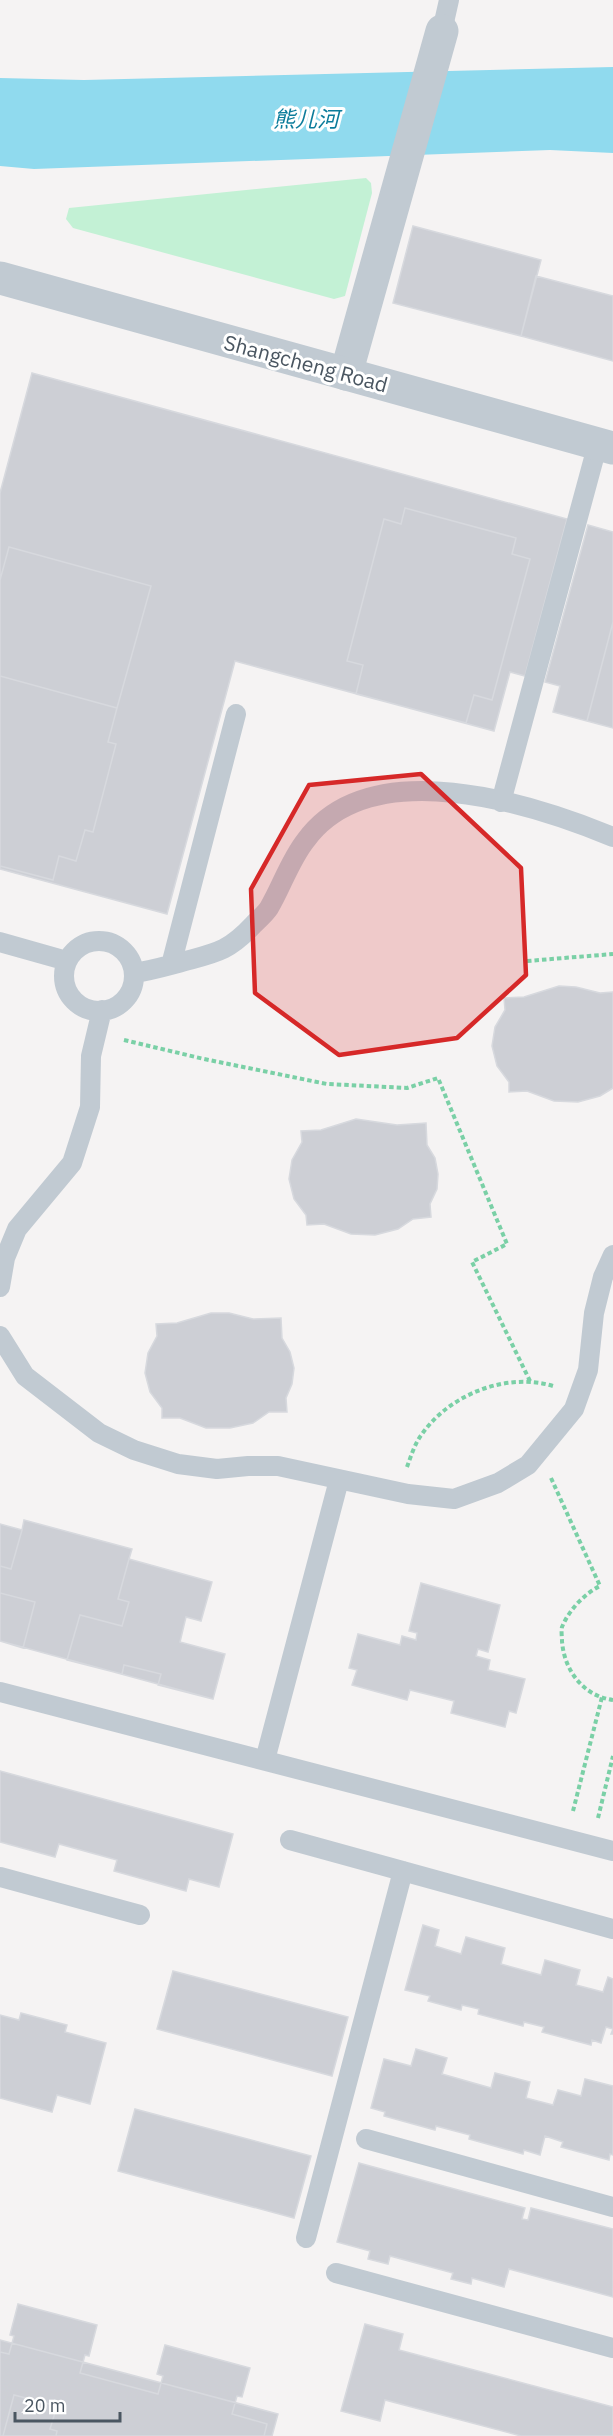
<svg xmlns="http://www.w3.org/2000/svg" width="613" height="2436" font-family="'IBM Plex Sans','Noto Sans SC',sans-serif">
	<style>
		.green { fill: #c3f1d5 }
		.water { fill: #90daee }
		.building { fill: #cdcfd5; stroke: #d7d9de; stroke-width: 1.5 }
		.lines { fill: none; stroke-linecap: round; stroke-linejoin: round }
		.path { stroke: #7ad0a6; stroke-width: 4; stroke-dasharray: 4.5 3; stroke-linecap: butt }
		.service { stroke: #c1cad2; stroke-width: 20 }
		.minor { stroke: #c1cad2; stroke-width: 33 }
		.tertiary { stroke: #c1cad2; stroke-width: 33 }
		.marked { fill: #d62828; fill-opacity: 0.2; stroke: #d62828; stroke-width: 4.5; stroke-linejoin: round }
		.labels { text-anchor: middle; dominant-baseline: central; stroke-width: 6; stroke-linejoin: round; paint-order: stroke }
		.street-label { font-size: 21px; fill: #4a5661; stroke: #fff }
		.water-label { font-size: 22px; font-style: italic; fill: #0c7c9b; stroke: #fff }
	</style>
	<rect width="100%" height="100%" fill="#f5f3f3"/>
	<path class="green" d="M366 178 371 183 372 193 345 296 334 299 73 228 66 219 69 208Z"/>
	<path class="water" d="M613 67V153L550 150 34 169 0 166V78L84 80Z"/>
	<path class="building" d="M413 226 541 260 521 336 393 303Z
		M536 276 613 296V361L521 336Z
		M32 373 567 519 525 676 510 672 494 731 235 661 167 914 0 869V493Z
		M405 508 516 538 512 554 530 559 492 700 474 695 466 723 356 694 363 665 347 661 384 519 401 524Z
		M588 525 613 532V728L553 712 560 686 545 682Z
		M9 547 151 586 117 708 0 676V580Z
		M613 622V728L587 721Z
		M0 676 117 708 108 742 116 744 93 832 85 830 76 861 59 856 53 880 0 866Z
		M559 986 576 987 600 993 613 992V1088L600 1096 578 1102 554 1101 527 1091 509 1092V1082L497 1066 492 1046 495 1027 505 1010 504 998 524 997Z
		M356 1119 397 1125 426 1123 427 1145 435 1158 438 1174 437 1189 430 1204 431 1217 413 1219 398 1229 375 1235 351 1234 324 1224 307 1225 306 1215 294 1199 289 1179 292 1160 302 1142 301 1131 321 1130Z
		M211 1313H229L253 1319 281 1318 282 1338 290 1352 294 1368 292 1384 286 1398 287 1412H269L253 1423 230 1428H206L180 1418H162V1408L150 1392 145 1373 148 1353 157 1336 156 1324 177 1323Z
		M24 1520 132 1549 129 1559 212 1582 201 1621 186 1617 180 1642 225 1654 213 1699 0 1641V1524L22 1530Z
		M0 1524 22 1530 11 1569 0 1566Z
		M129 1559 212 1582 201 1621 186 1617 180 1642 225 1654 213 1699 158 1685 161 1674 124 1665 122 1674 67 1660 80 1615 122 1626 129 1602 118 1599Z
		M421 1583 500 1605 488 1652 478 1649 476 1656 490 1660 488 1670 525 1679 516 1713 509 1711 505 1727 451 1713 454 1701 410 1690 407 1700 352 1685 357 1670 349 1668 358 1634 400 1645 402 1636 416 1640 417 1633 409 1631Z
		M0 1593 35 1602 23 1648 0 1641Z
		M0 1771 233 1834 219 1887 189 1879 186 1891 114 1871 117 1860 59 1844 55 1857 0 1842Z
		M423 1925 439 1930 435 1946 461 1954 466 1937 505 1948 501 1964 541 1975 545 1960 580 1970 576 1985 603 1992 608 1977 613 1979V2034H611L613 2029 606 2027 601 2043 592 2040 591 2045 542 2032 544 2027 524 2022 523 2026 478 2014 479 2009 462 2005 461 2010 428 2001 430 1996 405 1990Z
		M173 1971 348 2017 332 2076 157 2029Z
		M21 2013 67 2025 65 2032 106 2043 90 2104 57 2095 52 2112 0 2098V2015L19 2020Z
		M416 2049 447 2058 442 2074 491 2088 495 2073 530 2082 526 2098 553 2105 558 2090 581 2096 585 2079 613 2086V2155L610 2154 609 2160 561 2147 563 2142 545 2136 540 2155 524 2150 523 2154 469 2139 470 2135 436 2126 435 2130 384 2116 385 2112 371 2108 384 2059 411 2066Z
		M135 2109 311 2156 294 2218 118 2171Z
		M359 2163 525 2208 522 2219 528 2220 531 2208 613 2229V2297L509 2269 504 2287 472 2278 471 2284 451 2279 453 2273 390 2256 388 2264 368 2259 370 2251 337 2242Z
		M18 2304 97 2325 89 2356 85 2355 80 2373 158 2394 163 2376 157 2374 165 2345 250 2368 242 2397 237 2396 232 2414 267 2424 264 2436H56L57 2431 50 2429 57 2406 14 2395 3 2436H0V2352L9 2354 14 2336 10 2335Z
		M365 2324 403 2334 399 2350 613 2407V2436H521L385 2400 380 2421 341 2411Z
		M0 2340 278 2414 272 2436H0Z"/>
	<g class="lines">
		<path class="path" d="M527 961 613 954
			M124 1040 204 1059 327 1084 407 1088 438 1078 507 1244 472 1262 531 1383
			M407 1467C411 1456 415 1443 422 1434 450 1394 507 1372 553 1386
			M551 1478 600 1586C584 1594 569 1610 562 1627 561 1631 562 1637 562 1641 564 1670 583 1696 613 1700
			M573 1811 602 1697
			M598 1818 613 1756"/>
		<path class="service" d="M442 31 449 0
			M501 802 598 443
			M64 976a35 35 0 1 1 70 0a35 35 0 1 1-70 0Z
			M0 942 67 961
			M171 965 236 714
			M134 973C149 971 163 967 178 963 214 953 227 953 253 925 259 919 265 914 269 908 282 886 290 860 306 840 371 752 530 803 613 837
			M0 1287 5 1258 17 1229 72 1163 90 1107 91 1056 102 1010
			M0 1336 25 1376 99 1433 134 1450 178 1464 217 1469 248 1466H278L408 1494 454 1499 498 1483 528 1465 574 1409 588 1370 594 1313 603 1277 613 1255
			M0 1692 613 1851
			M265 1760 339 1480
			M290 1840 613 1929
			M0 1877 140 1915
			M366 2139 613 2207
			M306 2238 403 1871
			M336 2273 613 2348"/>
		<path class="minor" d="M346 374 442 31"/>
		<path class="tertiary" d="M0 278 613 448"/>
	</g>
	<path class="marked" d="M421 774 521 868 526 975 457 1038 339 1055 255 993 251 889 309 785Z"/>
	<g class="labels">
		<g class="street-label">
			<text transform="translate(306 363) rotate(15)">Shangcheng Road</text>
		</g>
		<g class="water-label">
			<text x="306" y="118">熊儿河</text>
		</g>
	</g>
	<path d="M15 2412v9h105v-9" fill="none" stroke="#4a5661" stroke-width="3"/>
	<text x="24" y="2412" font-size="18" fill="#4a5661" stroke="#ffffff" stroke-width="4.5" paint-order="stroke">20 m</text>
</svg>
